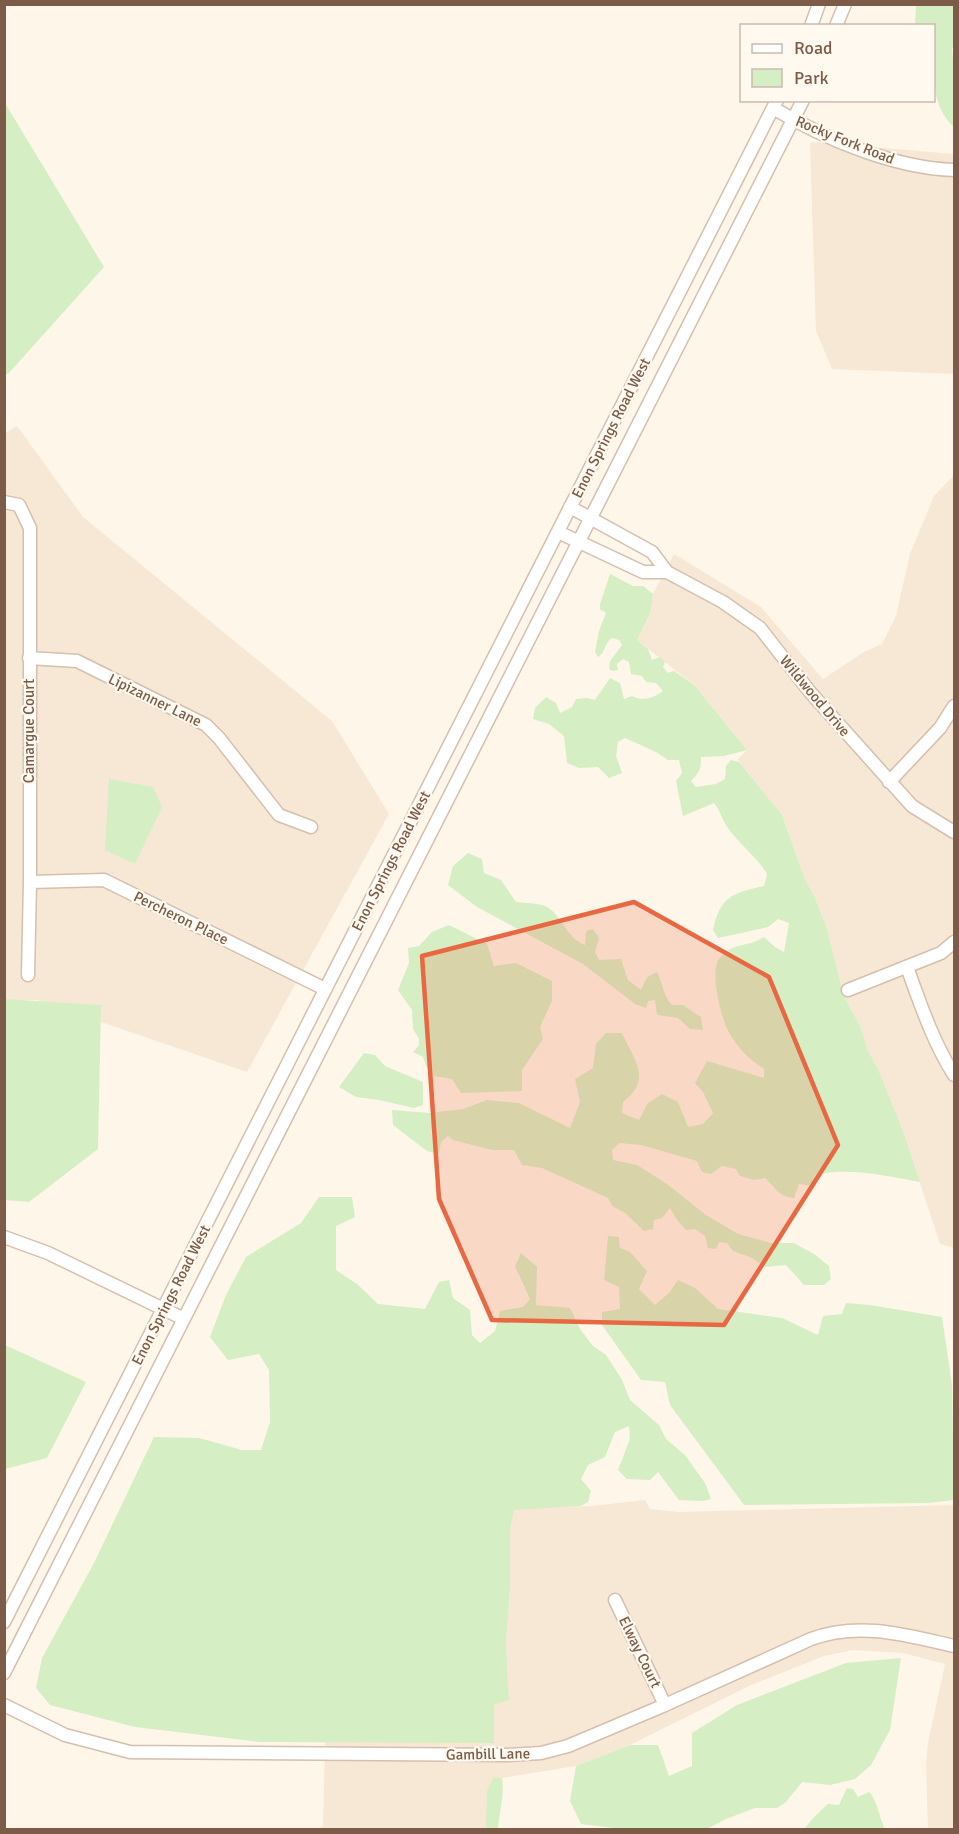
<svg xmlns="http://www.w3.org/2000/svg" width="959" height="1834" font-family="Signika,sans-serif">
	<style>
		.residential { fill: #f7e8d5 }
		.green { fill: #d5eec4 }
		.lines { fill: none; stroke-linecap: round; stroke-linejoin: round }
		.minor-casing { stroke: #d5bfaf; stroke-width: 15 }
		.minor { stroke: #fff; stroke-width: 12 }
		.marked { fill: #e76843; fill-opacity: 0.2; stroke: #e76843; stroke-width: 4.5; stroke-linejoin: round }
		.labels { text-anchor: middle; dominant-baseline: central; stroke-width: 4.5; stroke-linejoin: round; paint-order: stroke }
		.street-label { font-size: 15px; fill: #7c5b48; stroke: #fff9f0 }
	</style>
	<rect width="100%" height="100%" fill="#fef6e8"/>
	<path class="residential" d="M810 142 954 154V374L832 369 816 331Z
		M17 426 83 517 332 721 389 814 247 1072 37 1000 5 1001 4 434Z
		M954 475V1248L940 1244 902 1128 878 1069 868 1051 861 1028 844 996 826 926 815 898 804 877 782 815 739 762 738 759 747 750 694 685 637 640 651 611 653 594 674 554 761 607 823 679 864 652 882 644 896 616 910 554 934 496Z
		M645 1500 650 1509 679 1512 954 1505V1829H928L926 1763 928 1743 945 1664 903 1653 853 1650 824 1656 749 1686 630 1745 576 1766 502 1778H493L486 1829 318 1830 323 1825 325 1742H494V1705L509 1700 506 1645 510 1587V1531L514 1509 591 1506Z"/>
	<path class="green" d="M916 5H954V45L952 49 954 70V127C927 103 934 59 934 26L915 25Z
		M5 103 104 267 8 374H5Z
		M610 574 633 586H643L653 594 651 611 637 640 648 649 652 660 660 657 665 662 663 667 668 673 674 671 694 685 747 750 724 756 701 757C701 769 700 772 691 781L696 787 716 784 725 779 726 766 731 760 739 762 782 815 804 877 815 898 826 926 844 996 861 1028 868 1051 878 1069 902 1128 920 1182C886 1176 849 1167 815 1175L812 1186 799 1184 794 1198C779 1197 776 1188 765 1178L754 1180 740 1176 736 1169 722 1166 711 1174 702 1172 697 1161 641 1145 620 1143 612 1150 613 1160 637 1165 667 1184 706 1215 738 1234 771 1243H794L814 1254 829 1266 831 1279 824 1285H804L786 1265 765 1267 752 1258 733 1251 727 1243 719 1242 716 1249 708 1248 705 1236 695 1229 686 1230 677 1220 670 1208 662 1218 654 1220 653 1229 644 1231 625 1213 612 1206 608 1198 542 1168 522 1165 514 1150H492L453 1140 448 1136 441 1142 439 1154 427 1151 393 1125 392 1110 429 1113 463 1109 487 1100 519 1103 570 1128 580 1102 575 1079 593 1068 596 1044 606 1033H622C634 1060 653 1079 623 1102L622 1113 639 1120 647 1104 662 1094 678 1102 688 1127 703 1124 713 1113 703 1092 695 1083 707 1061 764 1078V1069C750 1060 740 1050 731 1036 722 1023 709 972 719 959 735 940 749 948 764 937L775 947 784 952 789 923 778 919 768 927 718 938 713 930C720 896 733 893 764 886L767 874C756 855 737 843 726 825 721 817 720 810 714 803L683 816 676 781 682 773 679 760H668L656 752 625 738 618 742 616 756 622 773 609 778 598 767 579 768 567 763 564 736 549 724 533 719 535 708 546 697 556 703 560 713 572 707 576 699 587 698 595 700 610 678 620 683 624 699 632 696C643 702 653 698 663 691L656 683 646 682 642 676 631 674 629 662 623 659 617 664 618 670 612 671 609 669 610 661 622 645 619 640 612 638C604 643 606 652 598 657L595 652 599 631 606 613 600 609V604Z
		M109 779 153 787 162 807 135 864 105 850Z
		M468 853 482 859 484 873 501 880 516 902C525 903 537 903 545 906 561 913 566 938 585 945L586 931 593 929 599 938 595 952 599 960 621 959 628 980 641 990 647 977 657 972C663 984 663 995 672 1005H683L701 1017 703 1030 690 1029 678 1018 657 1015 655 1000 648 1001 646 1008 635 1004 583 964 477 907 448 885 453 866Z
		M449 925 487 944 494 966 516 963 552 981V1001L540 1027 543 1039 522 1070V1091L461 1093 452 1079 434 1076 426 1066 423 1057 413 1052 419 1045V1039L413 1029 412 1010 398 990 409 963 408 948 419 946 432 932Z
		M4 999 101 1005 98 1149 29 1202 5 1200Z
		M364 1053 375 1055 385 1066 423 1082V1105L414 1108 379 1100 356 1097 339 1087Z
		M319 1197H352L355 1217 336 1226V1270L357 1284 378 1304 425 1309 439 1282 449 1280 453 1298 470 1310 472 1335 480 1343 495 1331 500 1311 523 1307 530 1299 515 1266 521 1253 537 1267 536 1305 570 1308 580 1329 592 1345 606 1355 622 1380 630 1400 659 1425 666 1439 685 1455 705 1483 711 1499 703 1501 679 1500 658 1472 650 1480 627 1479 618 1470 630 1439 629 1426 615 1432 605 1457 588 1465 581 1479 591 1491 588 1502 581 1506 514 1510 510 1531V1587L506 1645 509 1700 494 1705V1743L260 1742 135 1727 50 1705 36 1688 42 1658 94 1563 154 1437 199 1438 242 1450H261L270 1422 269 1370 259 1354 228 1360 210 1337 226 1295 246 1257 301 1223Z
		M608 1236 619 1237 620 1248 630 1252 647 1271 639 1289 655 1305 669 1293 678 1280 695 1288 718 1309 782 1318 818 1335 823 1316 842 1314 846 1303 870 1305 942 1317 952 1385 954 1500 928 1503 744 1505 670 1405 665 1382 641 1380 602 1325V1312L620 1309 619 1287 604 1280Z
		M5 1345 86 1382 47 1458 5 1469Z
		M901 1658 890 1730 871 1765 855 1779 830 1785 802 1782 786 1802 777 1808H755L726 1819 707 1829 630 1830 581 1824 570 1801 576 1766 630 1745H658L669 1776 692 1766V1733L737 1705 846 1663Z
		M493 1778H502C505 1796 499 1812 498 1829H486L487 1791Z
		M847 1788 853 1789 858 1797 869 1792C876 1797 880 1820 885 1829H804L814 1817 828 1804 839 1805Z"/>
	<g class="lines">
		<g class="minor-casing">
			<path id="minor" d="M811 26 819 4
				M836 26 845 4
				M773 108C825 139 894 168 954 170
				M4 502 19 505 30 528V882L28 975
				M570 507 652 552 667 572 723 602 760 628 810 692 912 806 954 832
				M558 532 643 572H667
				M29 658 77 661 206 725 219 738 279 815 311 827
				M889 782 940 728 954 706
				M30 882 104 880 325 989
				M907 967C920 1003 933 1042 954 1075
				M848 990 941 953 954 942
				M4 1237 48 1253 184 1319
				M615 1600 665 1705
				M4 1622 777 100
				M4 1673 803 100
				M4 1705 65 1735 130 1752 508 1755 541 1753 568 1746 665 1705 811 1639C859 1621 906 1635 954 1646"/>
		</g>
		<use href="#minor" class="minor"/>
	</g>
	<path class="marked" d="M634 902 769 977 838 1145 724 1325 492 1320 439 1199 422 956Z"/>
	<g class="labels">
		<g class="street-label">
			<text transform="translate(845 140) rotate(22)">Rocky Fork Road</text>
			<text transform="translate(611 428) rotate(-63)">Enon Springs Road West</text>
			<text transform="translate(815 696) rotate(50)">Wildwood Drive</text>
			<text transform="translate(155 700) rotate(26)">Lipizanner Lane</text>
			<text transform="translate(29 731) rotate(-90)">Camargue Court</text>
			<text transform="translate(391 861) rotate(-63)">Enon Springs Road West</text>
			<text transform="translate(181 918) rotate(26)">Percheron Place</text>
			<text transform="translate(171 1295) rotate(-63)">Enon Springs Road West</text>
			<text transform="translate(640 1652) rotate(64)">Elway Court</text>
			<text transform="translate(488 1754) rotate(-1)">Gambill Lane</text>
		</g>
	</g>
	<rect width="959" height="1834" fill="none" stroke="#7c5b48" stroke-width="12"/>
	<rect x="740" y="24" width="195" height="78" fill="#fff9f0" stroke="#cbbaad" stroke-width="1.5"/>
	<rect x="752" y="44" width="30" height="9" fill="#ffffff" stroke="#cbbaad" stroke-width="1.5"/>
	<text x="794" y="54" font-size="18" fill="#7c5b48">Road</text>
	<rect x="752" y="69" width="30" height="18" fill="#d5eec4" stroke="#cbbaad" stroke-width="1.5"/>
	<text x="794" y="84" font-size="18" fill="#7c5b48">Park</text>
</svg>
